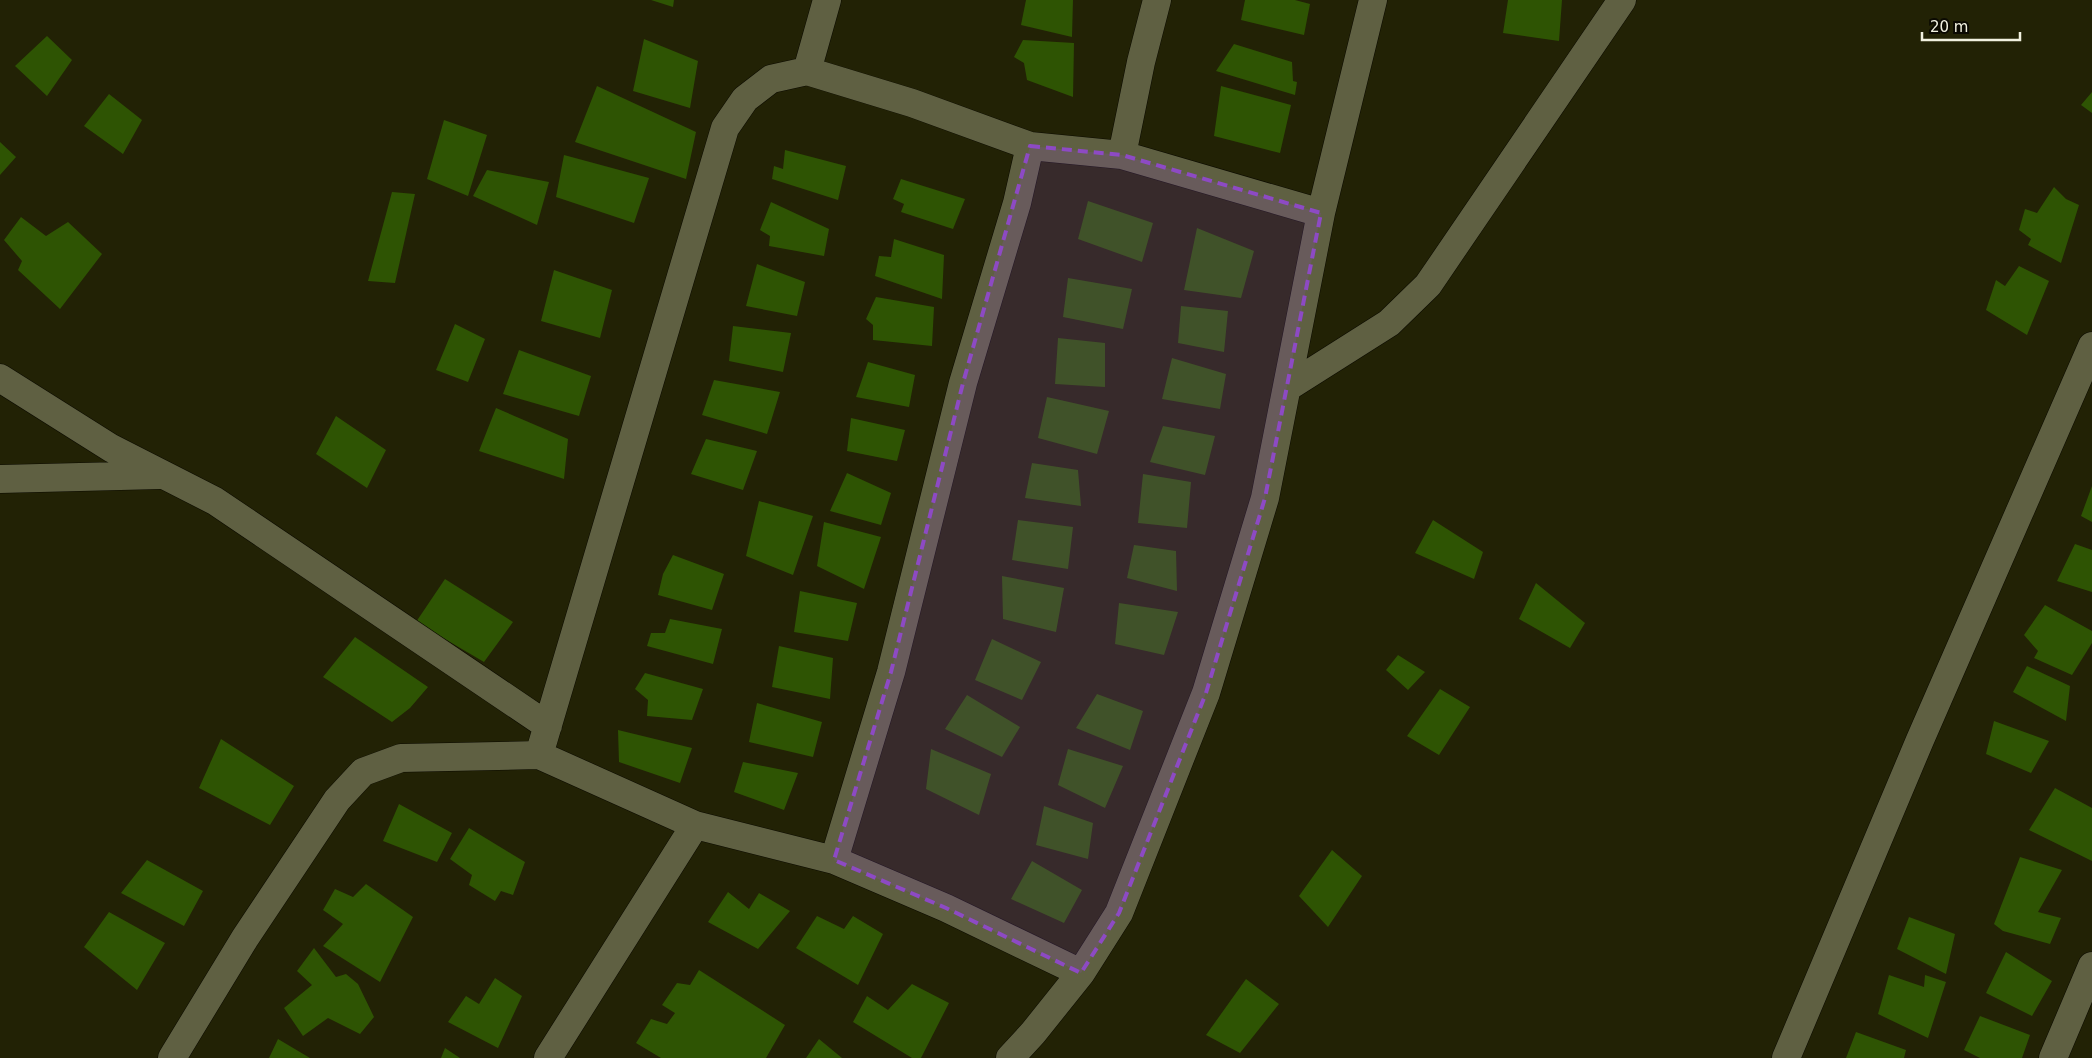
<svg xmlns="http://www.w3.org/2000/svg" width="2092" height="1058" font-family="'DejaVu Sans',sans-serif">
	<style>
		.building { fill: #2e5403 }
		.lines { fill: none; stroke-linecap: round; stroke-linejoin: round }
		.minor-casing { stroke: #0c0b00; stroke-width: 29 }
		.minor { stroke: #5f6042; stroke-width: 28 }
		.marked { fill: #8d4ac4; fill-opacity: 0.2; stroke: #8d4ac4; stroke-width: 4; stroke-dasharray: 10 6; stroke-linejoin: round }
	</style>
	<rect width="100%" height="100%" fill="#222205"/>
	<path class="building" d="M651 0H674L673 7Z
		M1026 0H1073L1072 37 1021 25Z
		M1245 0H1295L1310 4 1304 35 1241 20Z
		M1508 0H1562L1559 41 1503 33Z
		M47 36 72 60 47 96 15 66Z
		M644 39 698 61 690 108 633 91Z
		M1023 40 1074 43 1073 97 1027 80 1024 63 1014 57Z
		M1234 44 1292 62 1293 81 1297 82 1295 95 1216 71Z
		M597 86 696 132 686 179 575 142Z
		M1221 86 1291 105 1280 153 1214 136Z
		M2092 92V113L2081 105Z
		M109 94 142 120 123 154 84 126Z
		M444 120 487 135 468 196 427 179Z
		M0 142 16 157 0 175Z
		M785 150 846 166 838 200 772 179 774 166 783 169Z
		M564 155 649 178 634 223 556 197Z
		M487 170 549 182 537 225 473 196Z
		M901 179 965 199 953 229 901 212 904 204 893 199Z
		M2054 187 2066 199 2079 205 2061 263 2028 245 2031 239 2019 230 2025 209 2037 213Z
		M392 192 415 194 395 283 368 281Z
		M1088 201 1153 223 1142 262 1078 239Z
		M771 202 829 229 824 256 769 246 770 236 760 230Z
		M21 217 46 236 68 222 102 254 60 309 18 270 22 261 4 240Z
		M1197 228 1254 251 1241 298 1184 290Z
		M894 239 944 255 942 299 875 276 879 256 891 257Z
		M757 264 805 282 797 316 746 306Z
		M2019 266 2049 281 2027 335 1986 310 1996 280 2005 286Z
		M554 270 612 290 600 338 541 321Z
		M1068 278 1132 289 1123 329 1063 317Z
		M876 297 934 307 932 346 873 340V325L866 319Z
		M1181 306 1228 311 1224 352 1178 343Z
		M455 324 485 339 468 382 436 370Z
		M733 326 791 333 783 372 729 361Z
		M1058 338 1105 343V387L1055 384Z
		M519 350 591 376 579 416 503 394Z
		M1172 358 1226 374 1220 409 1162 399Z
		M868 362 915 375 909 407 856 397Z
		M714 380 780 392 767 434 702 415Z
		M1047 397 1109 411 1097 454 1038 438Z
		M496 408 568 439 564 479 479 451Z
		M336 416 386 450 367 488 316 454Z
		M851 418 905 430 897 461 847 451Z
		M1163 426 1215 436 1205 475 1150 462Z
		M706 439 757 451 743 490 691 474Z
		M1032 463 1078 470 1081 506 1025 498Z
		M847 473 891 493 881 525 830 511Z
		M1143 474 1191 482 1187 528 1138 523Z
		M2092 486V522L2081 516Z
		M759 501 813 516 793 575 746 556Z
		M1018 520 1073 527 1068 569 1012 560Z
		M1433 520 1483 552 1474 579 1415 553Z
		M824 522 881 537 864 589 817 566Z
		M2075 544 2092 550V592L2057 581Z
		M1134 545 1176 551 1177 591 1127 578Z
		M673 555 724 574 712 610 658 595 663 574Z
		M1002 576 1064 588 1056 632 1003 619Z
		M445 579 513 622 484 662 416 622Z
		M1536 583 1585 623 1570 648 1519 619Z
		M800 591 857 603 848 641 794 632Z
		M1119 603 1178 612 1164 655 1115 644Z
		M2045 605 2092 631V643L2072 675 2034 658 2038 651 2024 635Z
		M670 619 722 629 713 664 647 646 651 633H665Z
		M355 637 428 687 410 708 392 722 323 677Z
		M992 639 1041 662 1022 700 975 680Z
		M779 646 833 658 830 699 772 687Z
		M1398 655 1425 672 1408 690 1386 670Z
		M2027 666 2070 686 2066 721 2013 692Z
		M645 673 703 689 692 720 647 716 648 700 635 689Z
		M1440 689 1470 707 1439 755 1407 736Z
		M1097 694 1143 711 1130 750 1076 728Z
		M967 695 1020 727 1002 757 945 729Z
		M757 703 822 722 813 757 749 742Z
		M1994 721 2049 741 2031 773 1986 754Z
		M618 730 692 748 680 783 619 762Z
		M221 739 294 786 270 825 199 788Z
		M931 749 991 774 979 815 926 789Z
		M1068 749 1123 766 1105 808 1058 785Z
		M743 762 798 773 784 810 734 792Z
		M2055 788 2092 808V861L2029 830Z
		M399 804 452 833 437 862 383 841Z
		M1044 806 1093 823 1088 859 1036 845Z
		M469 828 525 862 513 895 501 891 495 901 469 885 472 875 450 859Z
		M1332 850 1362 876 1328 927 1299 896Z
		M2020 857 2062 870 2038 912 2061 918 2050 944 2003 931 1994 924Z
		M147 860 203 891 184 926 121 893Z
		M1032 861 1082 890 1064 923 1011 899Z
		M366 884 413 917 380 982 323 946 343 924 323 910 335 889 353 897Z
		M728 892 749 909 759 893 790 911 758 949 708 922Z
		M109 912 165 943 137 990 84 947Z
		M817 916 844 929 853 916 883 934 858 985 796 948Z
		M1909 917 1955 934 1946 974 1897 949Z
		M314 948 336 977 346 974 358 984 374 1017 360 1034 328 1018 303 1036 284 1008 312 985 297 971Z
		M2006 952 2052 981 2032 1016 1986 993Z
		M699 970 785 1025 766 1058H661L636 1043 651 1019 667 1024 675 1013 662 1005 677 983 690 985Z
		M1889 975 1924 987 1925 975 1946 982 1928 1038 1878 1014Z
		M495 978 522 996 498 1048 448 1022 466 996 479 1004Z
		M1246 979 1279 1004 1240 1053 1206 1035Z
		M912 984 949 1003 921 1058H912L853 1022 867 996 888 1010Z
		M1980 1016 2030 1035 2022 1058H1980L1964 1050Z
		M1856 1032 1906 1050 1904 1058H1846Z
		M278 1039 310 1058H269Z
		M819 1039 842 1058H806Z
		M445 1048 460 1058H441Z"/>
	<g class="lines">
		<g class="minor-casing">
			<path id="minor" d="M807 71 827 0
				M1030 146 1017 203 963 383 891 672 834 860 946 908 1081 973 1119 913 1206 693 1265 498 1321 213 1373 0
				M1122 155 1141 62 1157 0
				M0 378 111 448 215 501 548 726
				M1288 387 1389 323 1428 285 1622 0
				M0 479 160 475
				M834 860 695 825 539 755 725 128 745 99 771 79 807 71 912 103 1030 146 1122 155 1321 213
				M172 1058 245 938 337 800 363 772 401 758 539 755
				M548 1058 695 825
				M1010 1058 1033 1033 1081 973
				M1786 1058 1920 740 2092 346
				M2053 1058 2092 966"/>
		</g>
		<use href="#minor" class="minor"/>
	</g>
	<path class="marked" d="M1030 146 1122 155 1321 213 1265 498 1206 693 1119 913 1081 973 946 908 834 860 891 672 963 383Z"/>
	<path d="M1922 32v8h98v-8" fill="none" stroke="#f1f1e0" stroke-width="2.5"/>
	<text x="1930" y="32" font-size="15" fill="#f1f1e0" stroke="#0b0a02" stroke-width="4" paint-order="stroke">20 m</text>
</svg>
